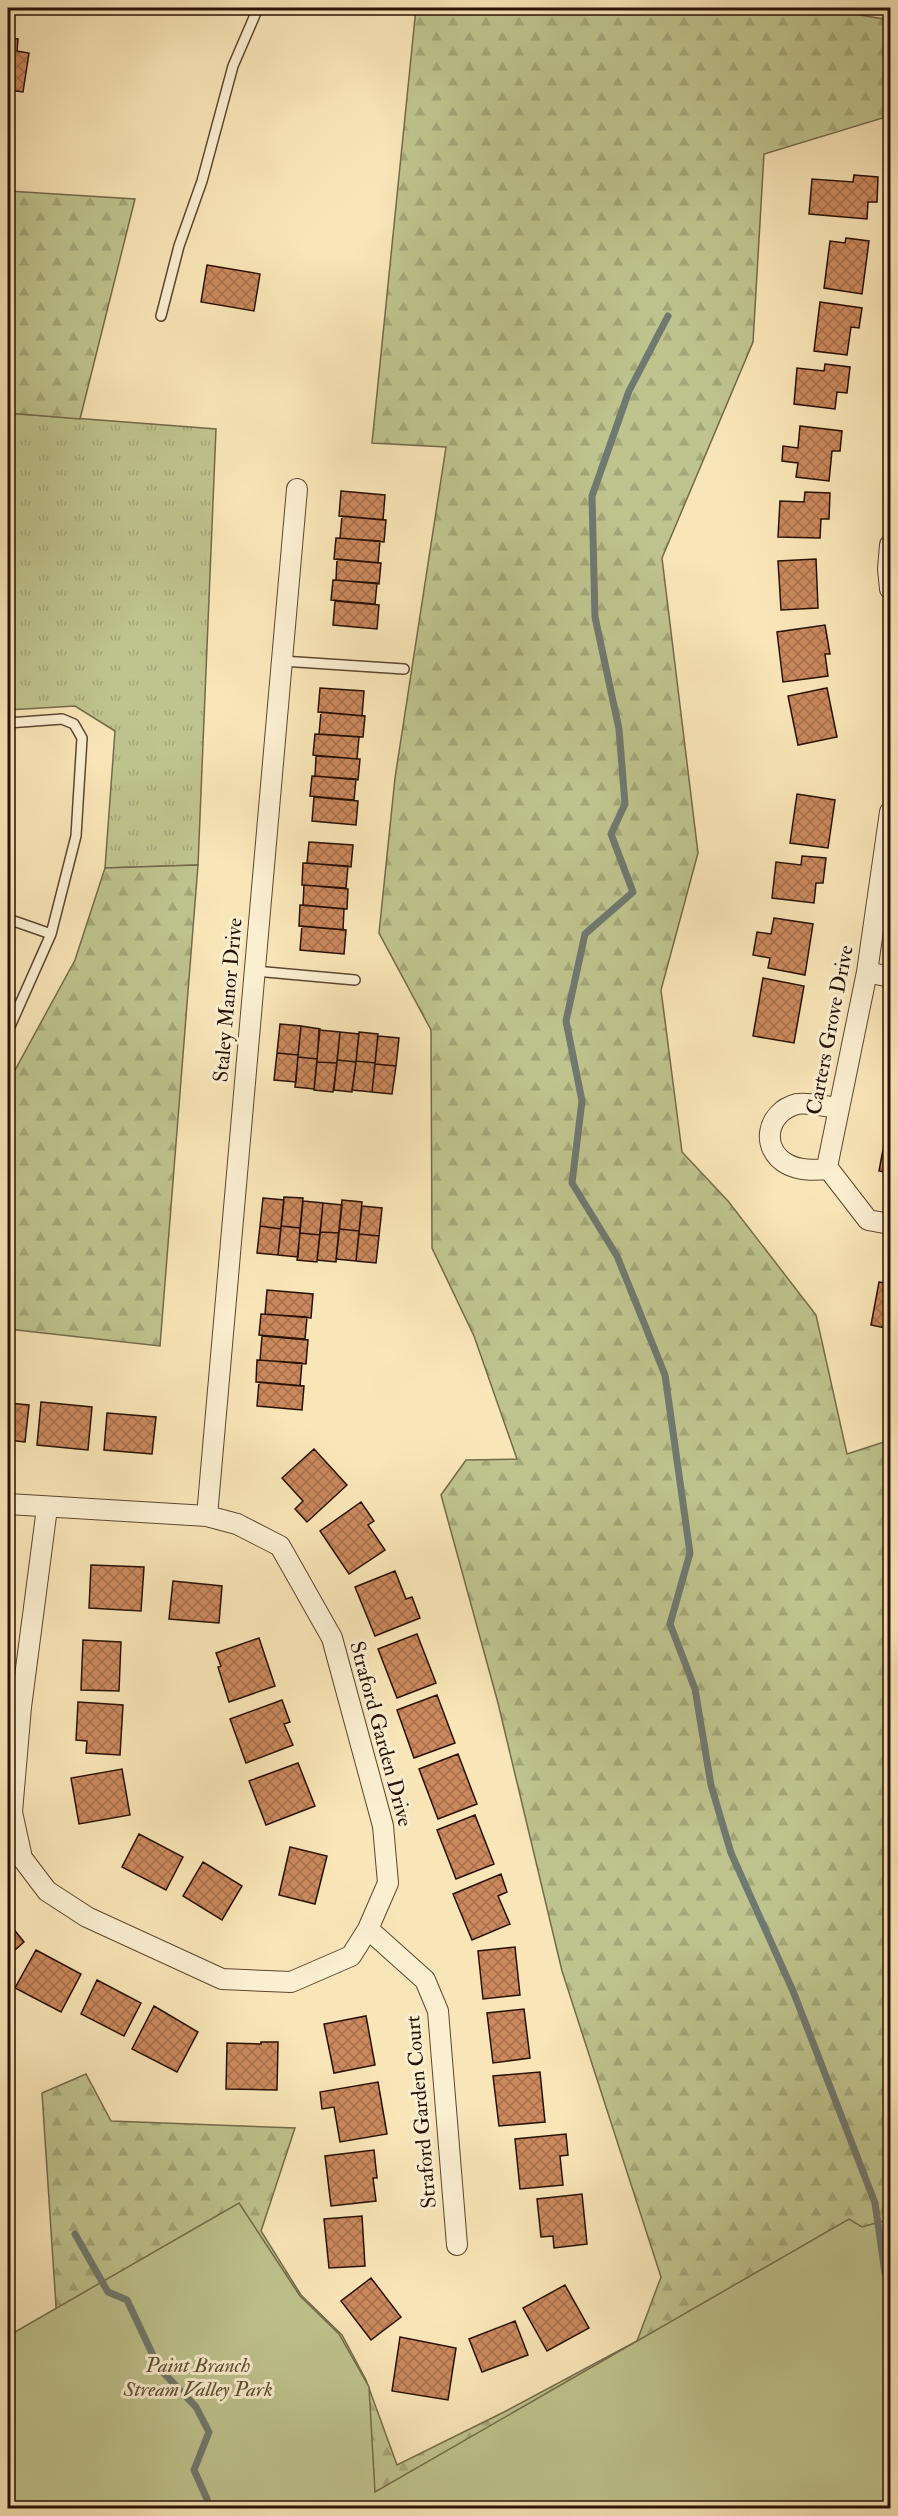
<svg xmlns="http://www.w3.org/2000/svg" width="898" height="2516" font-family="'IM FELL Double Pica',serif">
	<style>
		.grass { fill: url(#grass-tufts); stroke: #746a4a; stroke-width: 1.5 }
		.forest { fill: url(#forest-firs); stroke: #746a4a; stroke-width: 1.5 }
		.park { fill: #bfc48e; stroke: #746a4a; stroke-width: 1.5 }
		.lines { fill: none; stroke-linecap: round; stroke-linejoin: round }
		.stream { stroke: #707970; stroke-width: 7 }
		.building { fill: url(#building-cross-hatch); stroke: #281106; stroke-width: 1.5 }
		.lane-casing { stroke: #5c4632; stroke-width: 12 }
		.street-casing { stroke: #5c4632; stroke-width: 22 }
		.lane { stroke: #fbefd1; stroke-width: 9 }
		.street { stroke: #fbefd1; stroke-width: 20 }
		.labels { text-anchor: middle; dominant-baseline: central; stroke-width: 6; stroke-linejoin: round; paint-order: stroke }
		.street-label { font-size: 21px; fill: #281106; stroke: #fbefd1 }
		.park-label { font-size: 21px; font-style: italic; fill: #5d5036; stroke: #fbefd1 }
	</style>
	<defs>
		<pattern id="grass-tufts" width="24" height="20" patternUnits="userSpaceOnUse" patternTransform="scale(1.5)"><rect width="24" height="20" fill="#bfc48e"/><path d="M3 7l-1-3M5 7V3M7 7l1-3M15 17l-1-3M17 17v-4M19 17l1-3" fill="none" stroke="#a4a779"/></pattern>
		<pattern id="forest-firs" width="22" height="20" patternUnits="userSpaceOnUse" patternTransform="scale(1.5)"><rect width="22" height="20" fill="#bfc48e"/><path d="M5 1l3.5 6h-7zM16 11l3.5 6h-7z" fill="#a4a779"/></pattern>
		<pattern id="building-cross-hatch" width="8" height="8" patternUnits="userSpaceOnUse" patternTransform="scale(1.5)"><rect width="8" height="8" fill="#cb895d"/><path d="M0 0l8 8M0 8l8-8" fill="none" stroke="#a56f4b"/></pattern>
	</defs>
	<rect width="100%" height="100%" fill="#f9e6b8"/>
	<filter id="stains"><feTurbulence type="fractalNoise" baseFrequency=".00333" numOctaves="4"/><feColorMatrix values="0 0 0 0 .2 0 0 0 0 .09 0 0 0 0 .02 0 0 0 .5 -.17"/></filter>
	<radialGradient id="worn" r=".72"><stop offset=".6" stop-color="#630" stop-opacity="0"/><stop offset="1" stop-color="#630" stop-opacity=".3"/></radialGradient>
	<path class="grass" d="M8 413 216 429 198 865 105 868 115 731 75 706 8 710Z"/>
	<path class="forest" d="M416 8H818L890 20V102L886 117 764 154 753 342 662 558 698 853 661 990 682 1152 728 1201 816 1315 847 1454 890 1440V2369L836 2508H8V2499L41 2488 56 2306 42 2093 86 2074 111 2121 295 2128 261 2231 301 2295 342 2335 366 2380 397 2465 504 2412 637 2341 661 2277 562 1971 498 1703 441 1495 466 1460 517 1459 474 1336 432 1248 431 1030 379 933 395 778 446 447 372 443Z
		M8 191 135 199 80 419 8 413Z
		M198 865 160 1346 8 1329V1083L75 960 105 868Z"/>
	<path class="park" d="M239 2203 300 2296 339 2334 369 2387 375 2492 849 2219 862 2227 890 2219V2508H8V2336Z"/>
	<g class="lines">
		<path class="stream" d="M668 316 629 391 592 496 595 617 619 729 625 804 611 834 633 892 585 934 566 1021 582 1101 572 1183 617 1256 665 1375 690 1553 670 1624 695 1689 711 1785 731 1853 793 1991 875 2203 885 2273 890 2287
			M75 2234 108 2292 127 2300 159 2368 196 2407 209 2432 194 2470 207 2499 208 2508"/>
	</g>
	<path class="building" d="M8 38 18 39 17 51 29 53 23 92 8 90Z
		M854 175 878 177 877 202H868L867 219 809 214 812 179 853 182Z
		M846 238 869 241 862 294 824 288 830 241 845 243Z
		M207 265 260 274 254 311 201 302Z
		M820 302 862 308 859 328 851 327 847 355 814 351Z
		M825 364 850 367 847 393 837 392 835 409 794 404 797 368 824 371Z
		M800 426 842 431 840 451H832L829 481 796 477 798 463 782 461 783 446 798 448Z
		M341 491 385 495 383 520 339 516Z
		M805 492 830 493 829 519H821L820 538 778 537 780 501 804 502Z
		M342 516 386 520 384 542 340 538Z
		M336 538 380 541 378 563 334 559Z
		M337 559 381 563 379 584 336 580Z
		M816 559 818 608 781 610 778 561Z
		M333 580 377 583 375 604 331 600Z
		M335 601 379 605 377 629 333 625Z
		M825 625 830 654H825L828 676 783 682 777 632Z
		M320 688 364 691 362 716 318 712Z
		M827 688 837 737 798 745 788 696Z
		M321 712 365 716 363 737 319 734Z
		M315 734 359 737 357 759 313 755Z
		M316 756 360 759 358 780 315 776Z
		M312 776 356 779 354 800 310 796Z
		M797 794 835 800 828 848 790 843Z
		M314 797 358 801 356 825 312 821Z
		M309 842 353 845 351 867 307 863Z
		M802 856 826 858 823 883H816L814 903 772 898 776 862 801 865Z
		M303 863 348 866 346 888 302 885Z
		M304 885 348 889 347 909 303 905Z
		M300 905 344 909 343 930 299 926Z
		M774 918 813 924 805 975 768 968 770 958 753 955 757 932 771 934Z
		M302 926 346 930 344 954 300 950Z
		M763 978 804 986 794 1043 753 1036Z
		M280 1024 301 1026 298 1055 277 1053Z
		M301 1026 320 1029 317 1059 298 1057Z
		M319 1030 340 1032 337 1063 317 1062Z
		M340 1032 359 1034 356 1062 337 1060Z
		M359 1032 378 1034 375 1063 356 1061Z
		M378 1036 399 1038 396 1066 375 1064Z
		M277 1053 298 1055 296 1082 274 1080Z
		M298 1057 317 1059 314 1089 295 1087Z
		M337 1060 356 1062 352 1092 334 1090Z
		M356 1061 375 1063 372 1092 352 1090Z
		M317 1062 337 1063 333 1092 314 1090Z
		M375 1064 396 1066 392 1094 372 1092Z
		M887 1128H890V1173L879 1171Z
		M284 1197 303 1198 300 1228 281 1226Z
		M263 1198 284 1200 281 1229 260 1226Z
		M342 1200 362 1202 359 1231 339 1229Z
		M303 1201 323 1203 320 1235 300 1233Z
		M323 1203 342 1205 339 1233 320 1232Z
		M362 1206 382 1208 379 1236 359 1234Z
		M260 1226 281 1229 278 1255 257 1253Z
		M281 1226 300 1228 298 1257 278 1255Z
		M339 1229 359 1231 356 1261 336 1259Z
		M320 1232 339 1233 336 1262 317 1260Z
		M300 1233 320 1235 317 1262 297 1260Z
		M359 1234 379 1236 376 1263 356 1261Z
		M879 1282 890 1284V1329L871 1325Z
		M267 1290 313 1294 311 1318 265 1314Z
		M261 1314 307 1317 305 1339 259 1335Z
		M262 1336 308 1340 306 1364 260 1360Z
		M257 1360 302 1363 300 1386 256 1382Z
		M259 1382 304 1386 302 1410 257 1406Z
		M41 1402 92 1407 88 1450 37 1445Z
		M8 1403 29 1405 25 1442 8 1440Z
		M107 1413 156 1417 152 1454 104 1450Z
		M314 1449 347 1485 307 1522 295 1509 303 1501 282 1478Z
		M361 1502 374 1521 368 1525 385 1550 349 1574 320 1531Z
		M91 1565 144 1567 141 1611 89 1608Z
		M395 1571 406 1599 412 1597 420 1618 375 1636 355 1587Z
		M173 1581 222 1586 219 1623 169 1619Z
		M417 1634 436 1683 397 1698 378 1649Z
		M259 1638 275 1686 229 1702 218 1667 221 1666 216 1653Z
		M83 1640 121 1642 119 1691 81 1690Z
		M437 1695 455 1743 414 1758 397 1710Z
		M282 1700 290 1722 284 1724 293 1745 246 1763 230 1719Z
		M78 1702 123 1705 120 1755 86 1753 87 1741 76 1740Z
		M458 1754 477 1804 438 1819 419 1769Z
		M298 1763 315 1806 266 1825 249 1781Z
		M122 1769 130 1815 79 1824 71 1778Z
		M475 1815 494 1864 456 1879 437 1830Z
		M139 1834 183 1857 166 1890 122 1867Z
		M290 1847 327 1856 315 1904 279 1895Z
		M203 1862 242 1886 222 1920 183 1896Z
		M501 1874 507 1892 498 1896 510 1924 472 1940 453 1894Z
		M8 1922 24 1942 8 1956Z
		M515 1947 520 1995 483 1999 478 1951Z
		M36 1950 81 1974 61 2012 15 1988Z
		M97 1980 141 2003 124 2036 81 2014Z
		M154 2006 198 2032 177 2072 132 2049Z
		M524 2009 530 2058 493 2063 487 2013Z
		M366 2016 375 2065 334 2073 324 2024Z
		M261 2042H278L277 2090 226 2089 227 2043 261 2044Z
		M540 2072 545 2122 499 2126 493 2076Z
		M378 2082 387 2134 340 2142 334 2107 322 2109 320 2092Z
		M566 2134 568 2155 560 2156 563 2185 520 2189 515 2139Z
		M374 2150 377 2178H373L376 2201 331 2206 325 2156Z
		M582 2194 587 2244 554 2248 553 2236 541 2237 537 2199Z
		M362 2216 365 2266 329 2268 324 2219Z
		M371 2278 401 2317 371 2340 341 2301Z
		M565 2285 589 2328 547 2351 523 2308Z
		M515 2321 528 2355 482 2372 469 2339Z
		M400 2337 456 2348 448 2400 392 2391Z"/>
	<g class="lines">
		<g class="lane-casing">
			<path id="lane" d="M161 316 179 246 202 181 233 66 258 8
				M282 661 404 669
				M8 723 62 719 74 724 82 738 76 836 51 934 8 1031
				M8 919 51 934
				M255 971 355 980"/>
		</g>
		<g class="street-casing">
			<path id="street" d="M890 545 888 569 890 589
				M890 812 867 972 827 1167 868 1220 890 1224
				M867 972 890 977
				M828 1169C814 1170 800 1171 787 1164 760 1149 766 1112 797 1104 809 1102 826 1107 839 1108
				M8 1504 207 1516 237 1524 280 1546 332 1638 383 1826 388 1883 368 1929 351 1956 291 1982 222 1979 87 1917 47 1891 22 1858 12 1812 21 1707 47 1508
				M207 1516 297 489
				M368 1929 425 1980 438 2011 457 2245"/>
		</g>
		<use href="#lane" class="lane"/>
		<use href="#street" class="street"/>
	</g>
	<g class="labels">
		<g class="street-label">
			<text transform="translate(228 1000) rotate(-85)">Staley Manor Drive</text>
			<text transform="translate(830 1030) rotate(-79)">Carters Grove Drive</text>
			<text transform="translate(381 1734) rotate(75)">Straford Garden Drive</text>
			<text transform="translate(421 2112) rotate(-95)">Straford Garden Court</text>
		</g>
		<g class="park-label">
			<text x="198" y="2365">Paint Branch<tspan x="198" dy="24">Stream Valley Park</tspan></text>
		</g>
	</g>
	<rect width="898" height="2516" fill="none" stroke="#f9e6b8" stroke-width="30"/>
	<rect x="9" y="9" width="880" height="2498" fill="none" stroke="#281106" stroke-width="3"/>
	<rect x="15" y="15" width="868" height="2486" fill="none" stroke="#281106" stroke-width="1.5"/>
	<rect width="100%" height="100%" filter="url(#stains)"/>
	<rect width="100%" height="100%" fill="url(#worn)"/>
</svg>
